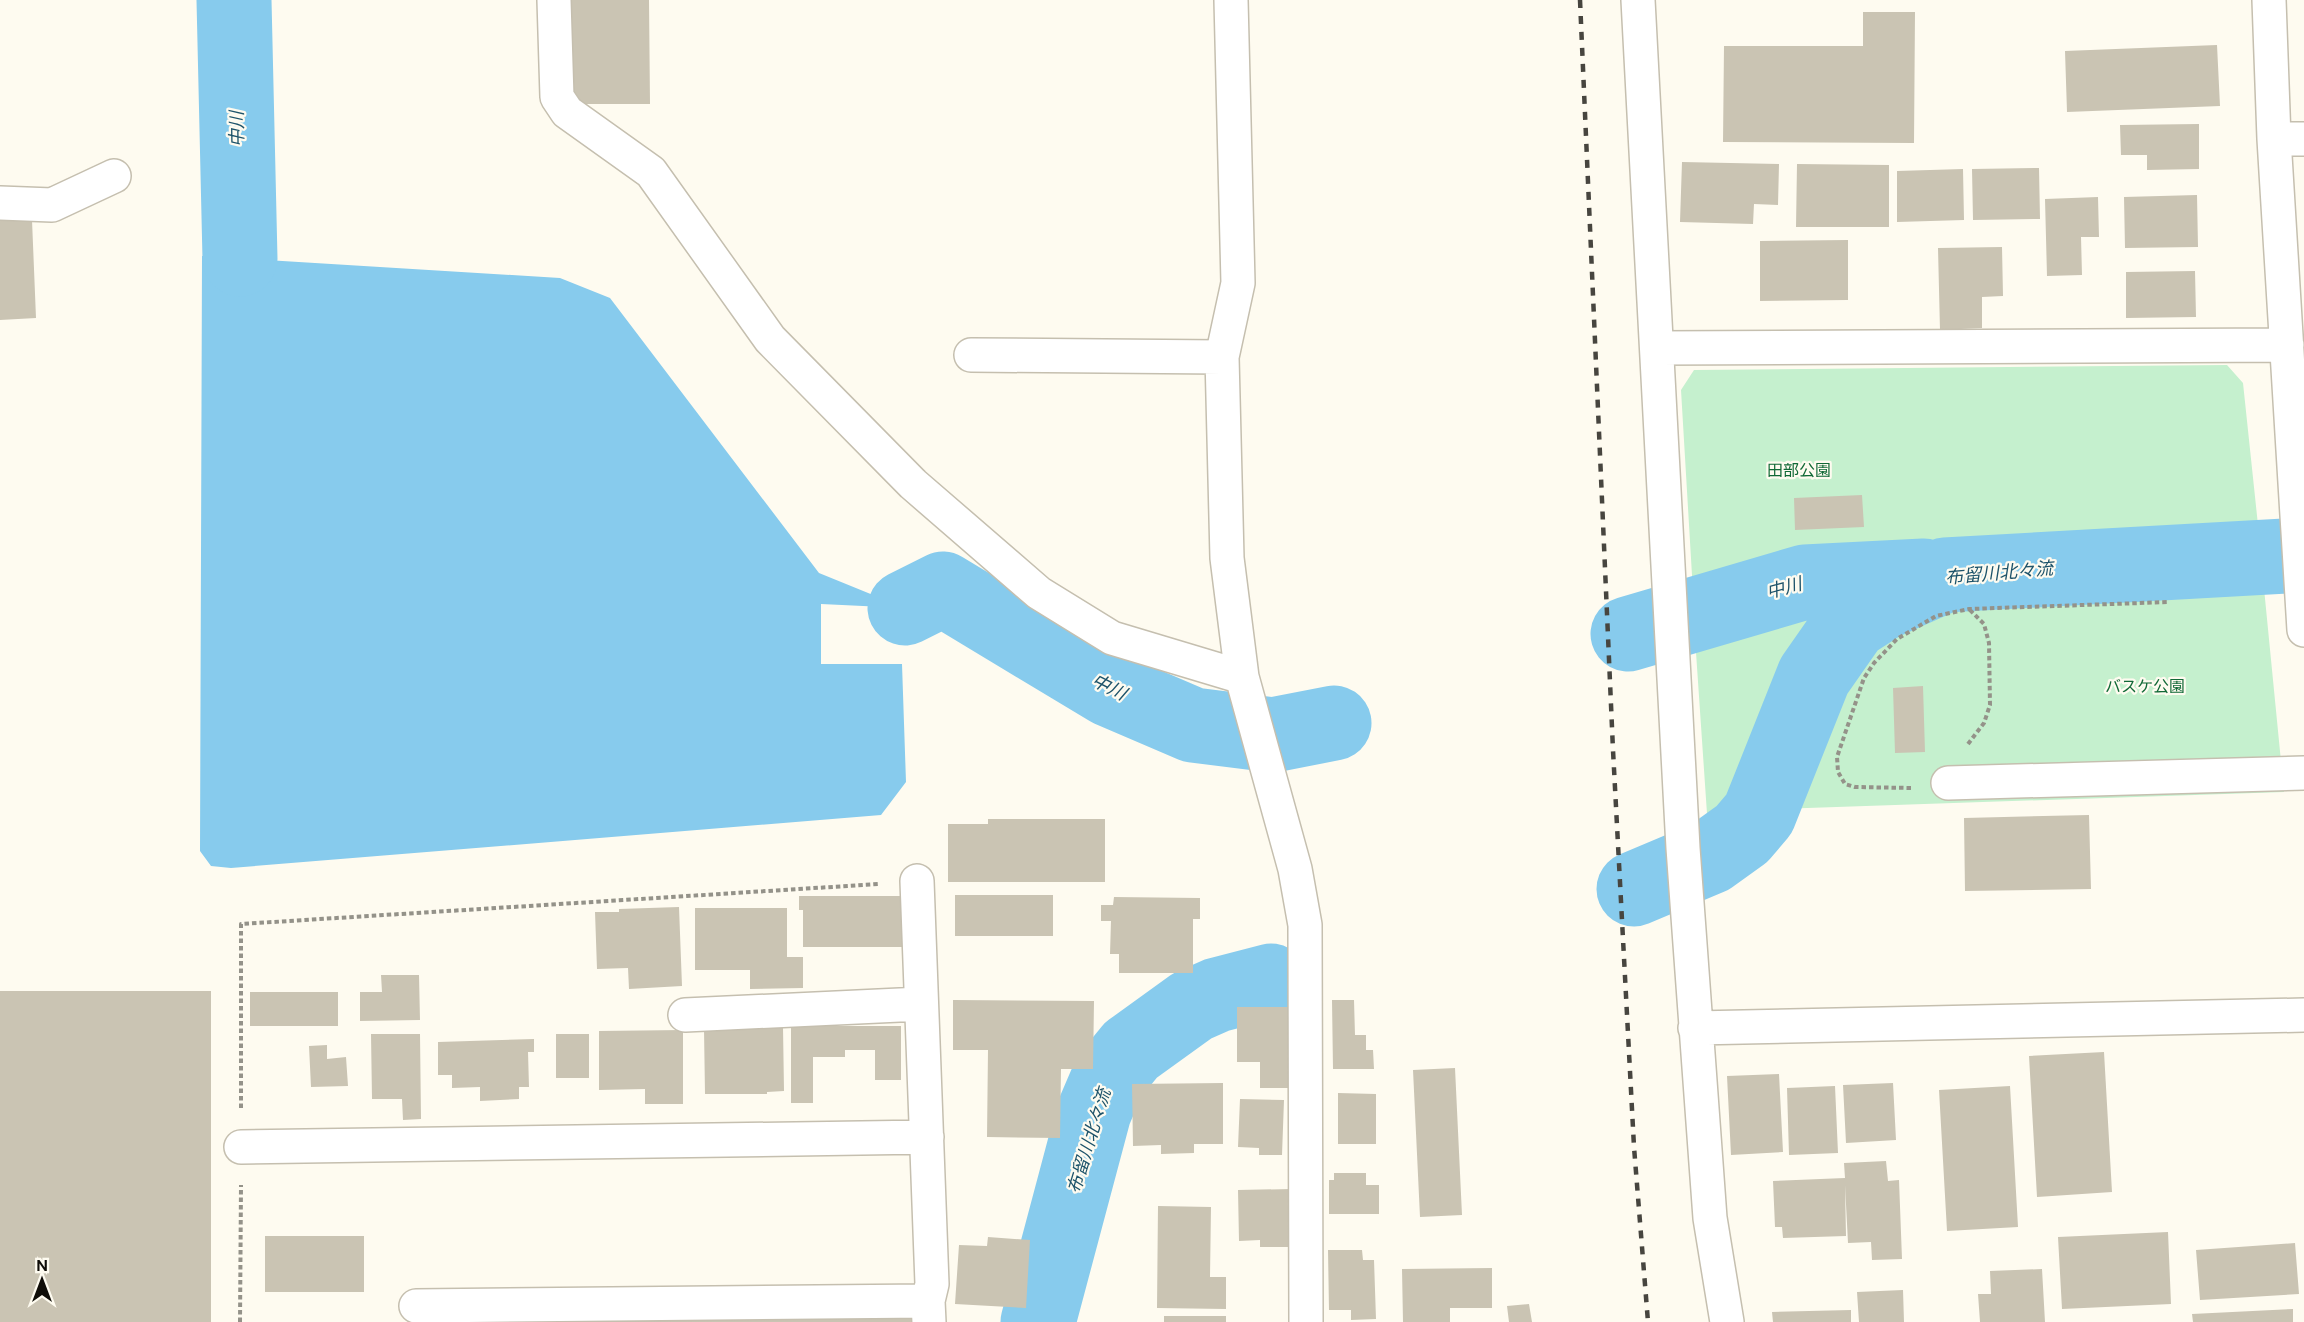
<svg xmlns="http://www.w3.org/2000/svg" width="2304" height="1322" font-family="'DM Sans','Noto Sans JP',sans-serif">
	<style>
		.green { fill: #c5f0ce }
		.water { fill: #87cbed }
		.lines { fill: none; stroke-linecap: round; stroke-linejoin: round }
		.river { stroke: #87cbed; stroke-width: 75 }
		.building { fill: #cac4b3 }
		.minor-casing { stroke: #c5bfaf; stroke-width: 36 }
		.path { stroke: #949289; stroke-width: 4; stroke-dasharray: 4.5 3; stroke-linecap: butt }
		.minor { stroke: #fff; stroke-width: 33 }
		.rail { stroke: #47453f; stroke-width: 4.5; stroke-dasharray: 8 8; stroke-linecap: butt }
		.labels { text-anchor: middle; dominant-baseline: central; stroke-width: 4.5; stroke-linejoin: round; paint-order: stroke }
		.park-label { font-size: 16px; fill: #116936; stroke: #fefbf0 }
		.water-label { font-size: 18px; font-style: italic; fill: #1d536a; stroke: #fefbf0 }
	</style>
	<rect width="100%" height="100%" fill="#fefbf0"/>
	<path class="green" d="M2227 365 2243 383 2260 544 1783 570 1693 592 1681 390 1694 370Z
		M2262 568 2284 792 1776 809 1709 843 1694 623 1794 596Z"/>
	<path class="water" d="M202 256 560 278 610 298 819 573 905 608 821 604V664H902L906 782 881 815 231 868 211 866 200 851Z"/>
	<g class="lines">
		<path class="river" d="M234 0 240 259
			M905 608 943 589 1109 689 1193 725 1273 735 1334 723
			M1628 634 1805 582 1924 576
			M1634 889 1710 857 1742 834 1759 814 1814 676 1851 623 1882 603 1945 575 2304 555
			M1038 1322 1094 1112 1109 1077 1131 1050 1192 1006 1217 995 1271 981"/>
	</g>
	<path class="building" d="M569 0H649L650 104H571Z
		M1863 12H1915L1914 143 1723 142 1724 46H1863Z
		M2217 45 2220 106 2067 112 2065 51Z
		M2199 124V169L2147 170V155H2121L2120 125Z
		M1682 162 1779 164 1778 205 1754 204 1753 224 1680 222Z
		M1797 164 1889 165V227H1796Z
		M2039 168 2040 219 1973 220 1972 169Z
		M1963 169 1964 220 1897 222V171Z
		M2197 195 2198 247 2125 248 2124 197Z
		M2098 197 2099 237H2081L2082 275 2047 276 2045 199Z
		M32 220 36 318 0 320V221Z
		M1848 240V300L1760 301V241Z
		M2002 247 2003 296 1982 297V328L1940 330 1938 248Z
		M2195 271 2196 317 2126 318V272Z
		M1862 495 1864 527 1795 530 1794 498Z
		M1923 686 1925 752 1895 753 1893 688Z
		M2089 815 2091 889 1965 891 1964 818Z
		M988 819H1105V882H948V824H988Z
		M955 895H1053V936H955Z
		M799 896H905V947H803V910H799Z
		M1114 897 1200 898V919H1193V973H1119V954H1110L1111 921H1101V905H1113Z
		M679 907 682 986 629 989 628 968 597 969 595 912H619V909Z
		M695 908H787V957H803V988L750 989V970H695Z
		M381 975H419L420 1020 360 1021V992H382Z
		M0 991H211V1322H0Z
		M250 992H338V1026H250Z
		M953 1000 1094 1001 1093 1069H1061L1060 1138 987 1137 988 1050H953Z
		M1332 1000H1354L1355 1035H1366V1050H1373L1374 1069H1333Z
		M1237 1007H1289L1288 1088H1260V1062H1237Z
		M791 1026H901V1080H875V1050H845V1057H813V1103H791Z
		M783 1027 784 1091 767 1092V1094H705L704 1029Z
		M683 1030V1104H645V1089L599 1090V1031Z
		M371 1034H420L421 1119 403 1120 402 1099H372Z
		M556 1034H589V1078H556Z
		M534 1039V1052H528L529 1087H519V1099L480 1101V1087L452 1088V1075H438V1042Z
		M327 1045V1059L346 1057 348 1086 311 1087 309 1046Z
		M2104 1052 2112 1192 2037 1197 2029 1056Z
		M1455 1068 1462 1215 1420 1217 1413 1070Z
		M1779 1074 1783 1152 1731 1155 1727 1076Z
		M1223 1083V1144H1194V1153L1161 1154V1145L1133 1146 1132 1084Z
		M1893 1083 1896 1140 1846 1143 1843 1085Z
		M1835 1086 1838 1153 1789 1155 1787 1088Z
		M2010 1086 2018 1227 1947 1231 1939 1090Z
		M1338 1093 1376 1094V1144H1338Z
		M1240 1099 1284 1100 1282 1155H1259V1148L1238 1147Z
		M1886 1161 1888 1181 1899 1180 1902 1259 1872 1260 1871 1242 1848 1243 1845 1185 1846 1236 1783 1238 1782 1227H1775L1773 1181 1845 1178 1844 1163Z
		M1334 1173H1366V1185H1379V1214H1329V1180H1334Z
		M1292 1189V1247H1260V1240L1239 1241 1238 1190Z
		M1158 1206 1211 1207 1210 1277H1226V1309L1157 1308Z
		M2168 1232 2171 1304 2062 1309 2058 1237Z
		M265 1236H364V1292H265Z
		M988 1237 1030 1240 1026 1308 955 1304 959 1245 987 1246Z
		M2295 1243 2299 1294 2200 1300 2196 1250Z
		M1328 1250H1362L1363 1260H1374L1376 1319 1351 1320V1310H1329Z
		M1492 1268V1308H1450V1322H1403L1402 1269Z
		M2042 1269 2045 1322H1980L1978 1294H1991L1990 1271Z
		M1903 1290 1904 1322H1859L1857 1292Z
		M1529 1304 1532 1322H1509L1507 1306Z
		M912 1309V1322H618V1311Z
		M2293 1309V1322H2193L2192 1314Z
		M1851 1310V1322H1773L1772 1312Z
		M1164 1316H1226V1322H1164Z"/>
	<g class="lines">
		<g class="minor-casing">
			<path id="minor" d="M554 0 557 97 567 112 651 172 770 339 913 484 1039 593 1112 638 1242 677
				M1231 0 1238 283 1222 357 1227 558 1242 677 1295 869 1305 925 1306 1322
				M1638 0 1683 848 1710 1218 1727 1322
				M2269 0 2274 139 2304 630
				M2274 139H2304
				M0 203 52 205 114 176
				M1658 348 2287 345
				M971 355 1222 357
				M1948 783 2304 773
				M917 881 932 1284 928 1301 929 1322
				M685 1015 921 1004
				M1695 1028 2304 1015
				M241 1147 927 1137
				M416 1306 928 1301"/>
		</g>
		<path class="path" d="M1968 744 1984 723 1990 705 1989 643 1984 624 1969 609
			M1911 788 1855 787 1845 784 1838 772 1837 757 1864 678 1874 663 1897 639 1936 616 1969 609 2169 602
			M241 1108V924L879 884
			M240 1322 241 1185"/>
		<use href="#minor" class="minor"/>
		<path class="rail" d="M1580 0 1613 750 1634 1147 1648 1322"/>
	</g>
	<g class="labels">
		<g class="park-label">
			<text x="1799" y="470">田部公園</text>
			<text x="2145" y="686">バスケ公園</text>
		</g>
		<g class="water-label">
			<text transform="translate(237 129) rotate(-91)">中川</text>
			<text transform="translate(1999 573) rotate(-5)">布留川北々流</text>
			<text transform="translate(1784 588) rotate(-15)">中川</text>
			<text transform="translate(1109 687) rotate(27)">中川</text>
			<text transform="translate(1089 1141) rotate(-73)">布留川北々流</text>
		</g>
	</g>
	<g transform="translate(42 1280)" stroke="#fefbf0" stroke-width="4.5" paint-order="stroke">
	<path d="M0-4.5L10 22L0 15L-10 22Z" fill="#0f0d08"/>
	<text y="-9" font-size="16" font-weight="bold" text-anchor="middle" fill="#0f0d08">N</text>
	</g>
</svg>
